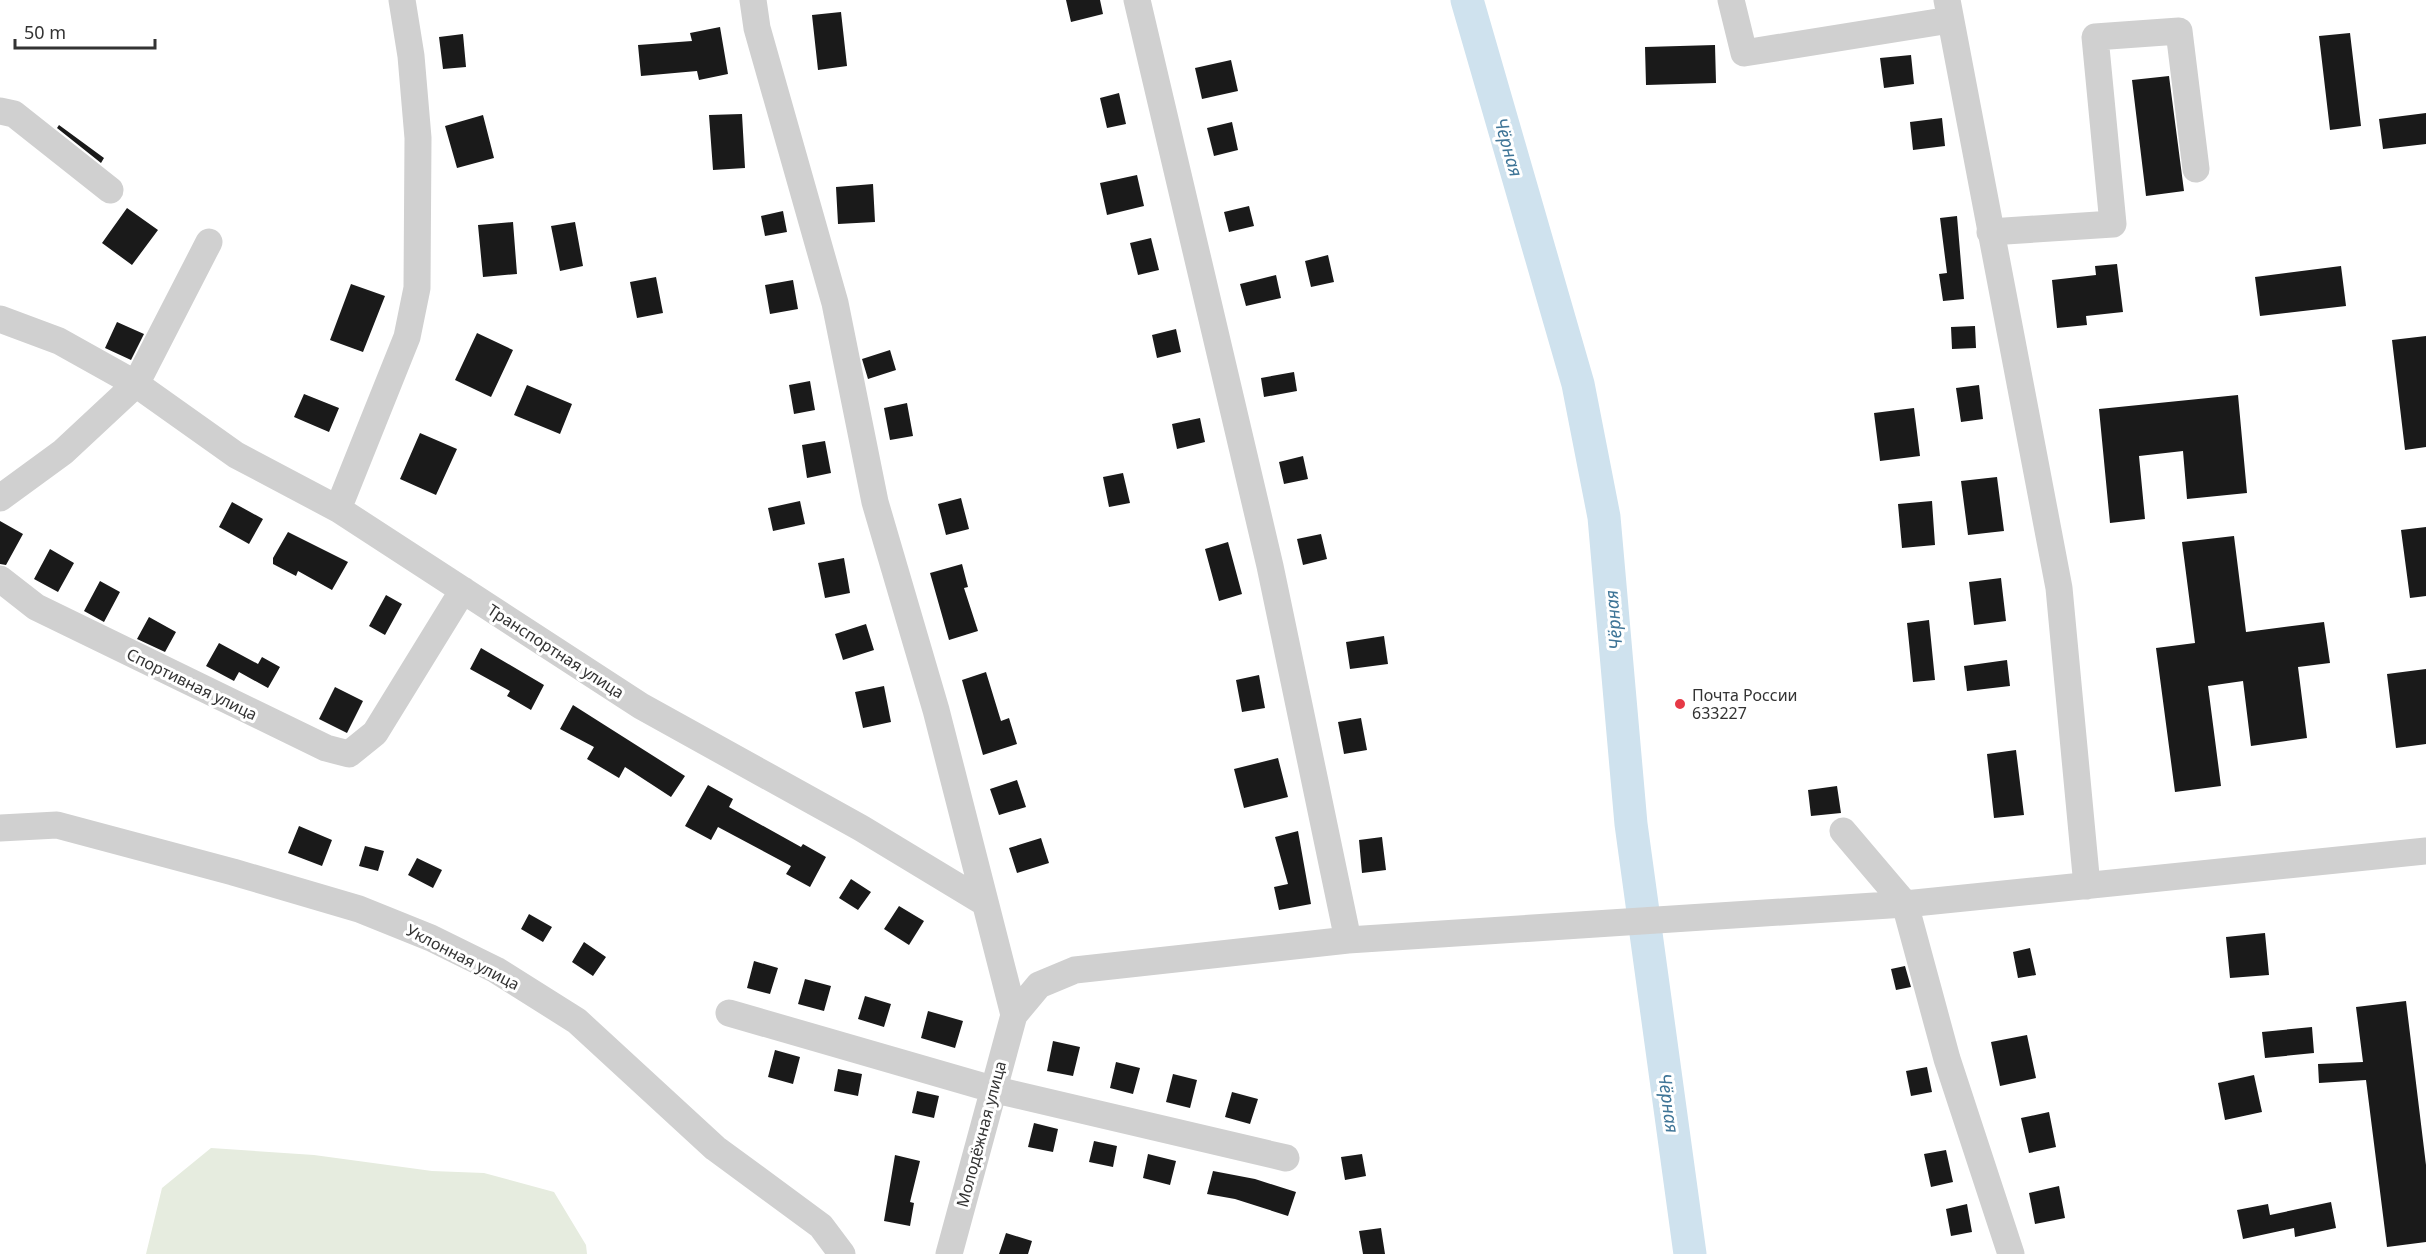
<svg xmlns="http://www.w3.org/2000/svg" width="2426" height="1254" font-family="'Noto Sans',sans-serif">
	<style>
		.green { fill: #e6ecdf }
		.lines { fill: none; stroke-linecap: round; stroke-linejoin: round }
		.river { stroke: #cfe2ee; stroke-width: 33 }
		.building { fill: #1a1a1a }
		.minor { stroke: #d0d0d0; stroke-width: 27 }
		.poi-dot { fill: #e63946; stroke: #fff; stroke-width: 2 }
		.labels { text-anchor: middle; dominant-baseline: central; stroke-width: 6; stroke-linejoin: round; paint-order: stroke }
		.street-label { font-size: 16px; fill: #333; stroke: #fff }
		.poi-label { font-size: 16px; fill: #333; stroke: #fff; text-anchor: start }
		.water-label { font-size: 18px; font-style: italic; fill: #3f7597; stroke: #fff }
	</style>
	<rect width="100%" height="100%" fill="#fff"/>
	<path class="green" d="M211 1148 314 1155 432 1171 484 1173 554 1192 586 1245 587 1254H146L162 1188Z"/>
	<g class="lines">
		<path class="river" d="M1467 0 1578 384 1604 517 1631 824 1690 1254"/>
	</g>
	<path class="building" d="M1066 0H1100L1103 14 1071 22Z
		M841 12 847 66 818 70 812 15Z
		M720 27 728 74 699 80 697 71 641 76 638 45 692 41 690 33Z
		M2350 33 2361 126 2330 130 2319 36Z
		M463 34 466 67 443 69 439 37Z
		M1715 45 1716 83 1646 85 1645 47Z
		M1911 55 1914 84 1884 88 1880 58Z
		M1231 60 1238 91 1202 99 1195 68Z
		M2169 76 2184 191 2146 196 2132 80Z
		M1119 93 1126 124 1107 128 1100 98Z
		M2426 113V144L2383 149 2379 119Z
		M742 114 745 168 713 170 709 115Z
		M483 115 494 158 457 168 445 126Z
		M1942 118 1945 146 1913 150 1910 122Z
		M1232 122 1238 150 1214 156 1207 128Z
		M59 125 104 158 101 163 57 128Z
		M1137 175 1144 206 1107 215 1100 183Z
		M873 184 875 222 838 224 836 187Z
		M1249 206 1254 226 1229 232 1224 212Z
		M127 208 158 230 132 265 102 243Z
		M783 211 787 232 765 236 761 216Z
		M1957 216 1964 299 1943 301 1939 274 1947 273 1940 218Z
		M513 222 517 274 483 277 478 225Z
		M575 222 583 266 560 271 551 226Z
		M1151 238 1159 270 1138 275 1130 243Z
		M1328 255 1334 282 1311 287 1305 261Z
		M2117 264 2123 312 2086 316 2087 325 2057 328 2052 280 2096 275 2095 266Z
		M2341 266 2346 306 2260 316 2255 277Z
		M1276 275 1281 298 1246 306 1240 284Z
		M656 277 663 313 637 318 630 282Z
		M793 280 798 309 770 314 765 285Z
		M351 284 385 296 363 352 330 340Z
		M117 322 144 334 131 360 105 348Z
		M1975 326 1976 348 1952 349 1951 327Z
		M1176 329 1181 352 1157 358 1152 335Z
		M477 333 513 350 491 397 455 380Z
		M2426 336V447L2405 450 2392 340Z
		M890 350 896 370 868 379 862 359Z
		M1294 372 1297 391 1264 397 1261 378Z
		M810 381 815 410 794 414 789 385Z
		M527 385 572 404 560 434 514 415Z
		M1979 385 1983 419 1961 422 1956 388Z
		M304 394 339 408 329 432 294 417Z
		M2238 395 2247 493 2187 499 2183 451 2139 456 2145 519 2110 523 2099 409Z
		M907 403 913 436 890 440 884 408Z
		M1914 408 1920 456 1880 461 1874 413Z
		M1200 418 1205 442 1177 449 1172 424Z
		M420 433 457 449 436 495 400 479Z
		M825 441 831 473 807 478 802 445Z
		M1303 456 1308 479 1284 484 1279 462Z
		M1123 473 1130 503 1109 507 1103 477Z
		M1997 477 2004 531 1968 535 1961 481Z
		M961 498 969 529 946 535 938 504Z
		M800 501 805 524 773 531 768 508Z
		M1932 501 1935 545 1902 548 1898 504Z
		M232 502 263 519 249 544 219 527Z
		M0 521 23 534 6 565 0 564Z
		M2426 527V596L2410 598 2401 530Z
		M288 532 348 562 332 590 298 571 296 576 273 564V558Z
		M1321 534 1327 559 1303 565 1297 539Z
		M2234 536 2246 632 2324 622 2330 663 2298 667 2307 738 2251 746 2243 681 2208 686 2221 786 2175 792 2156 648 2195 643 2182 542Z
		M1228 542 1242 594 1219 601 1205 549Z
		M50 549 74 563 58 592 34 579Z
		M844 558 850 593 825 598 818 563Z
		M962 564 968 587 964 588 978 631 949 640 930 573Z
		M2001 578 2006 621 1974 625 1969 582Z
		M100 581 120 592 104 622 84 611Z
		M386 595 402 604 385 635 369 626Z
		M149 617 176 632 165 652 137 639Z
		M1929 620 1935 680 1913 682 1907 623Z
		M866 624 874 650 843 660 835 634Z
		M1384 636 1388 664 1350 669 1346 642Z
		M219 643 258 664 262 657 280 667 268 688 239 672 234 681 206 666Z
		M481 648 544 685 531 710 507 696 510 691 470 669Z
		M2007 660 2010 686 1967 691 1964 666Z
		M2426 669V744L2396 748 2387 674Z
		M986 672 1001 721 1009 718 1017 744 983 755 962 680Z
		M1259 675 1265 708 1242 712 1236 680Z
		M884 686 891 722 863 728 855 692Z
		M335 687 363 701 347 733 319 719Z
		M573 705 685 776 671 797 625 767 619 778 587 759 594 747 560 729Z
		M1361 718 1367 750 1344 754 1338 722Z
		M2016 750 2024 815 1994 818 1987 754Z
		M1278 758 1288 797 1244 808 1234 769Z
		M1017 780 1026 807 999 815 990 789Z
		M708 785 733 799 729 807 801 847 803 844 826 857 810 887 786 874 791 866 718 827 711 840 685 826Z
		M1837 786 1841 813 1811 816 1808 790Z
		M299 826 332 840 322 866 288 853Z
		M1298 831 1311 904 1279 910 1274 887 1288 884 1275 837Z
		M1382 837 1386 870 1362 873 1359 840Z
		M1041 838 1049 863 1017 873 1009 848Z
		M365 846 384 851 378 871 359 866Z
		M417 858 442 870 433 888 408 875Z
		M851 879 871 892 858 910 839 898Z
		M899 906 924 921 909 945 884 929Z
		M529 914 552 927 543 942 521 929Z
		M2265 933 2269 975 2230 978 2226 937Z
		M584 942 606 957 593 976 572 962Z
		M2030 948 2036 975 2018 978 2013 952Z
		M754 961 778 968 770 994 747 988Z
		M1905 966 1911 987 1896 990 1891 969Z
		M805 979 831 986 824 1011 798 1004Z
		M865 996 891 1004 884 1027 858 1019Z
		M2406 1001 2426 1165V1242L2387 1247 2366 1080 2319 1083 2318 1064 2363 1062 2356 1007Z
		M928 1011 963 1021 955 1048 921 1038Z
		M2312 1027 2314 1053 2265 1058 2262 1032Z
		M2027 1035 2036 1078 2000 1086 1991 1042Z
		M1053 1041 1080 1047 1073 1076 1047 1071Z
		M775 1050 800 1057 793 1084 768 1077Z
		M1116 1062 1140 1068 1133 1094 1110 1088Z
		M1927 1067 1932 1092 1911 1096 1906 1071Z
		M838 1069 862 1074 858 1096 834 1091Z
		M1173 1074 1197 1080 1190 1108 1166 1102Z
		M2254 1075 2262 1112 2225 1120 2218 1083Z
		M917 1091 939 1096 934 1118 912 1113Z
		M1232 1092 1258 1099 1250 1124 1225 1117Z
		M2049 1112 2056 1147 2029 1153 2021 1118Z
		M1034 1123 1058 1129 1053 1152 1028 1147Z
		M1094 1141 1117 1146 1113 1167 1089 1162Z
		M1946 1150 1953 1182 1931 1187 1924 1154Z
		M1148 1154 1176 1161 1170 1185 1143 1178Z
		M1362 1154 1366 1176 1345 1180 1341 1157Z
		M895 1155 920 1161 910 1202 914 1203 910 1226 884 1221Z
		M1213 1171 1255 1179 1296 1192 1288 1216 1235 1199 1207 1194Z
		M2059 1186 2065 1218 2035 1224 2029 1193Z
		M2331 1202 2336 1228 2295 1237 2294 1228 2243 1239 2237 1210 2268 1204 2270 1215Z
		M1967 1204 1972 1232 1951 1236 1946 1209Z
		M1381 1228 1385 1254H1363L1359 1231Z
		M1006 1233 1032 1241 1028 1254H999Z"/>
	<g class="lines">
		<path class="minor" d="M753 0 757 28 835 303 875 502 936 710 1014 1015
			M1137 0 1270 566 1348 940
			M1731 0 1744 53 1950 20
			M1947 0 2059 588 2087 886
			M0 111 14 114 110 190
			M1990 232 2113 224 2095 37 2179 31 2196 169
			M0 319 59 341 136 384 236 455 338 509 641 706 861 828 985 903
			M0 498 63 452 136 384 209 242
			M338 509 407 337 417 288 418 138 411 56 402 0
			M0 579 36 607 326 748 349 754 375 733 463 590
			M0 828 57 825 233 872 359 909 431 938 496 970 577 1021 715 1148 821 1226 842 1254
			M1843 831 1905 904 1947 1059 2011 1254
			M729 1013 992 1089 1286 1158
			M949 1254 1014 1015 1039 985 1075 970 1348 940 1905 904 2426 851"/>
	</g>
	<circle class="poi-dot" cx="1680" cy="704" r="6"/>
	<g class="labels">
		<g class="street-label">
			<text transform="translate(556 651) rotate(33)">Транспортная улица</text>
			<text transform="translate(192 684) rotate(26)">Спортивная улица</text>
			<text transform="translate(463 957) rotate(27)">Уклонная улица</text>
			<text transform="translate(981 1134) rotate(-75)">Молодёжная улица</text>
		</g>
		<g class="poi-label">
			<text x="1692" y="695">Почта России<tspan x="1692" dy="18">633227</tspan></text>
		</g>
		<g class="water-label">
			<text transform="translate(1509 147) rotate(74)">Чёрная</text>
			<text transform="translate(1613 620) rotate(-95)">Чёрная</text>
			<text transform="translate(1669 1103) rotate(82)">Чёрная</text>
		</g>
	</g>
	<path d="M15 39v9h140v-9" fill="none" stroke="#333333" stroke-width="3"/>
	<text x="24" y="39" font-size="18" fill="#333333" stroke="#ffffff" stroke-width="4.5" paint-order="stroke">50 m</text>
</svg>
